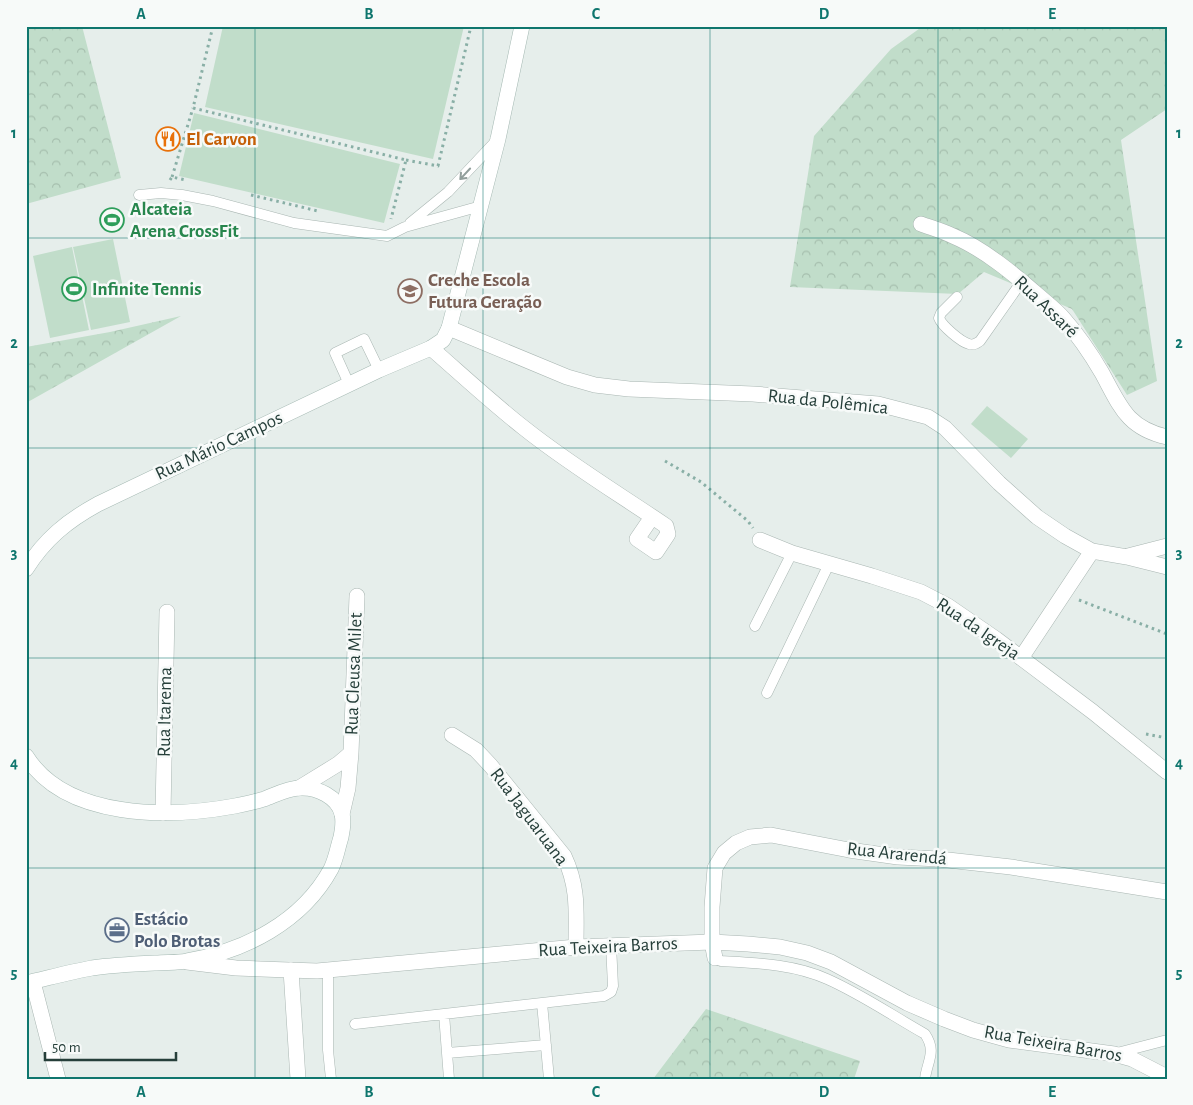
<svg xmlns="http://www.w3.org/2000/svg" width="1193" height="1105" font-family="'Alegreya Sans',sans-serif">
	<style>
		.forest { fill: url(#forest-crowns) }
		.pitch { fill: #c1ddca }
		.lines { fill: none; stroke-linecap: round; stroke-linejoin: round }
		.service-casing { stroke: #a9b6b2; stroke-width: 11 }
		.minor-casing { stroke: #a9b6b2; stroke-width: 16 }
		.tertiary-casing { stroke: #a9b6b2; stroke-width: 16 }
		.secondary-casing { stroke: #a5b9b3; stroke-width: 16 }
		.path { stroke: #89afa6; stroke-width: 3; stroke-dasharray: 2.5 4; stroke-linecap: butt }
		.service { stroke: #fff; stroke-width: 10 }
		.minor { stroke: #fff; stroke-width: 15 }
		.tertiary { stroke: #fff; stroke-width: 15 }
		.secondary { stroke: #fff; stroke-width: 15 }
		.oneway { stroke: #929f9c }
		.grid { fill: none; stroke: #0f766e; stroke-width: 1; stroke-opacity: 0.55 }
		.labels { text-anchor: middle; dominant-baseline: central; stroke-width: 5; stroke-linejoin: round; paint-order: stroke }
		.food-label { font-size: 19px; font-weight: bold; fill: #c56008; stroke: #f7faf9; text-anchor: start }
		.leisure-label { font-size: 19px; font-weight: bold; fill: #27864d; stroke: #f7faf9; text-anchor: start }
		.education-label { font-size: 19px; font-weight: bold; fill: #785e54; stroke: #f7faf9; text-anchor: start }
		.street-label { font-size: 19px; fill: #263f3a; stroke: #f7faf9 }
		.service-label { font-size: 19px; font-weight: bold; fill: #4e5e75; stroke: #f7faf9; text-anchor: start }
		.neatline { fill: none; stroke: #0f766e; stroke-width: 2 }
		.grid-label { font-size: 16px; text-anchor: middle; font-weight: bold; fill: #0f766e }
	</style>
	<defs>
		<pattern id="forest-crowns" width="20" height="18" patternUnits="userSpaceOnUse" patternTransform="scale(1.25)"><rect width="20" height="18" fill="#c1ddca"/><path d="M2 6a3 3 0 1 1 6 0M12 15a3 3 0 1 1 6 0" fill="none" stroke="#a6bfae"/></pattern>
	</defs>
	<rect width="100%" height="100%" fill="#e6eeeb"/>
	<path class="forest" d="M26 26H82L121 178 26 204Z
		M923 26H1167V109L1121 140 1157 381 1127 395 1072 309 984 272 958 294 790 287 814 136 891 49Z
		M181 316 26 403V347L110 332Z
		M706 1009 860 1061 854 1079H653Z"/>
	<path class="pitch" d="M223 26H464L433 159 205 107Z
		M194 113 400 164 384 223 179 176Z
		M113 239 130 322 91 330 73 247Z
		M72 247 89 330 50 338 33 256Z
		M987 406 1028 439 1011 458 971 424Z"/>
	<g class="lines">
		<g class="service-casing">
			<path id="service" d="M139 195 161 193 182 195 213 201 294 223 387 236 405 227 481 206
				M410 223 448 192 497 140
				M957 297 941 313 939 318C942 326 961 342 969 344 974 346 977 343 980 341L1022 281
				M349 384 335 353 364 339 379 370
				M755 626 792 553
				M767 693 829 564
				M715 958 721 961C756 963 794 964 827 979 861 994 893 1016 925 1034 937 1052 927 1061 925 1079
				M328 970V1050L331 1079
				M542 1003 549 1079
				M444 1014 449 1079
				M355 1024 604 996 611 992 613 986 611 945
				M447 1053 546 1045
				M1117 1053 1167 1040"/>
		</g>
		<g class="minor-casing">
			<path id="minor" d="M921 224C932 228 943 231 953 236 984 249 1015 275 1040 297 1048 304 1056 310 1063 318 1078 335 1091 354 1102 373 1120 406 1127 428 1167 437
				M449 328 567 377 595 385 629 389 753 394 878 404 928 417 945 428 999 483 1037 517 1065 536 1092 551 1127 557 1167 567
				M431 348C462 375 492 403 524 428 569 464 619 494 666 526L668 534 656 552 637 539 652 517
				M760 540 792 553 872 576 921 592 948 606 996 639 1093 712 1167 772
				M1128 556 1167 546
				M1021 658 1092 551
				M452 735 476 750 491 766 564 856C579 888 576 912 576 947
				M299 788 338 764 351 753
				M163 813 167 612
				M342 814 348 788 351 753 357 596
				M715 958 712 942V907L715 868 724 853 736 843 750 837 771 835 849 850 898 857 939 859 1011 867 1167 892
				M291 970 298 1079
				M33 982 58 1079"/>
		</g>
		<g class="tertiary-casing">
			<path id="tertiary" d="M187 962 236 968 317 971 576 947 712 942 748 944 780 947 807 953 831 962 907 1003 944 1019 973 1030 1009 1040 1114 1054 1132 1059 1167 1077"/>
		</g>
		<g class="secondary-casing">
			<path id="secondary" d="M26 569C45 539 67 521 98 504L379 370 431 348 443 340 449 328 498 139 522 26
				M26 756C66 820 170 818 235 806 245 804 255 802 264 799 275 795 288 788 300 788 317 787 338 797 342 814 344 822 342 836 339 844 337 852 335 861 331 869 302 922 245 951 187 961 177 963 166 962 156 963 135 964 113 965 92 968 70 972 48 978 26 983"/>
		</g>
		<path class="path" d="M213 26 193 108 406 160 391 219
			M406 160 438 166 471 26
			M172 177 193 108
			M170 180 172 177 186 180
			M251 195 318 211
			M665 461 701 482 748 521 753 528
			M1079 600 1167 634
			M1146 734 1167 738"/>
		<use href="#service" class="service"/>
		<use href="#minor" class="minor"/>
		<use href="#tertiary" class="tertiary"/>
		<use href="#secondary" class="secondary"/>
	</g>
	<defs><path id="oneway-shaft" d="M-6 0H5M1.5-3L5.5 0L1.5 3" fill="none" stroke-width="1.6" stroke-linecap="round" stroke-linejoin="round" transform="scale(1.25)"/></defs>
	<use class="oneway" href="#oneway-shaft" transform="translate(465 174) rotate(133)"/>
	<path class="grid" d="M255 26V1079M483 26V1079M710 26V1079M938 26V1079M26 238H1167M26 448H1167M26 658H1167M26 868H1167"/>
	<defs>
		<g id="restaurant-ring" transform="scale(1.25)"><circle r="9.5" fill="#f7faf9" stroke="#e8710a" stroke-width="1.5"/><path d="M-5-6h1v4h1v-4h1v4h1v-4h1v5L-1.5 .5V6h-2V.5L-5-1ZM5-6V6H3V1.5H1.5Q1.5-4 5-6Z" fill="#e8710a"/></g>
		<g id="stadium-ring" transform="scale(1.25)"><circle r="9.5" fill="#f7faf9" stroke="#2e9e5b" stroke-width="1.5"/><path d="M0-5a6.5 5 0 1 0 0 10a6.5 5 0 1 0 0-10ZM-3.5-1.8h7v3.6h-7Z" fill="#2e9e5b"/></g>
		<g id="school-ring" transform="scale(1.25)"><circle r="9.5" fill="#f7faf9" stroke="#8d6e63" stroke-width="1.5"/><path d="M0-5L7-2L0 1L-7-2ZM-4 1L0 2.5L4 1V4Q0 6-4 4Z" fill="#8d6e63"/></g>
		<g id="office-ring" transform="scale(1.25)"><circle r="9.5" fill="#f7faf9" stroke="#5c6f8a" stroke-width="1.5"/><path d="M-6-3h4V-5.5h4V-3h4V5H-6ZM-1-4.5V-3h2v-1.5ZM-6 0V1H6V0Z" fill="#5c6f8a"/></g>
	</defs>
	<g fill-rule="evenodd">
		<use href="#restaurant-ring" x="168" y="139"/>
		<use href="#stadium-ring" x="112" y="220"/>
		<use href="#stadium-ring" x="74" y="289"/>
		<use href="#school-ring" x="410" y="291"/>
		<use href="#office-ring" x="117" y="930"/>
	</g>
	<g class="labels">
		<g class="food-label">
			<text x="186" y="139">El Carvon</text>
		</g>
		<g class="leisure-label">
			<text x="130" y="209">Alcateia<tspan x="130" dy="22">Arena CrossFit</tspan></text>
			<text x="92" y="289">Infinite Tennis</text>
		</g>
		<g class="education-label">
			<text x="428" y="280">Creche Escola<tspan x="428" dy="22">Futura Geração</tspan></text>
		</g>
		<g class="street-label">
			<text transform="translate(1046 307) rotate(44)">Rua Assaré</text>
			<text transform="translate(828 402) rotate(6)">Rua da Polêmica</text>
			<text transform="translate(219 446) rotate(-25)">Rua Mário Campos</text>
			<text transform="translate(978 629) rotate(34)">Rua da Igreja</text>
			<text transform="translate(354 674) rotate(-88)">Rua Cleusa Milet</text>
			<text transform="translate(165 712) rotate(-89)">Rua Itarema</text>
			<text transform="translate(529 817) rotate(53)">Rua Jaguaruana</text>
			<text transform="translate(897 854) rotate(6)">Rua Ararendá</text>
			<text transform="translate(608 947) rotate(-3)">Rua Teixeira Barros</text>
			<text transform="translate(1053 1044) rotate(10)">Rua Teixeira Barros</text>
		</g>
		<g class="service-label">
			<text x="134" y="919">Estácio<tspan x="134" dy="22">Polo Brotas</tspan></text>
		</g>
	</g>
	<rect width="1193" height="1105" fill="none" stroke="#f7faf9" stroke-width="55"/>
	<path d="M45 1052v8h131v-8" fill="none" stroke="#263f3a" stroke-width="2.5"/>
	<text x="52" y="1052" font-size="15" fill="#263f3a" stroke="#f7faf9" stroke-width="4" paint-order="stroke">50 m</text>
	<rect x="28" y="28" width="1138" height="1050" class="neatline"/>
	<g class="grid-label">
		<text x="141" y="19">A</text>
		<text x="369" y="19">B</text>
		<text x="596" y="19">C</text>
		<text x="824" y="19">D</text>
		<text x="1052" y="19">E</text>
		<text x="14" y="138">1</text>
		<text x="1179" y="138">1</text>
		<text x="14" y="348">2</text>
		<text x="1179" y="348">2</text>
		<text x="14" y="558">3</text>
		<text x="1179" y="558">3</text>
		<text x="14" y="768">4</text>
		<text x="1179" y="768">4</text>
		<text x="14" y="978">5</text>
		<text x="1179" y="978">5</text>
		<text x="141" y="1097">A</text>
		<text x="369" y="1097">B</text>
		<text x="596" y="1097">C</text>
		<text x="824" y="1097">D</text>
		<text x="1052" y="1097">E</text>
	</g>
</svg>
